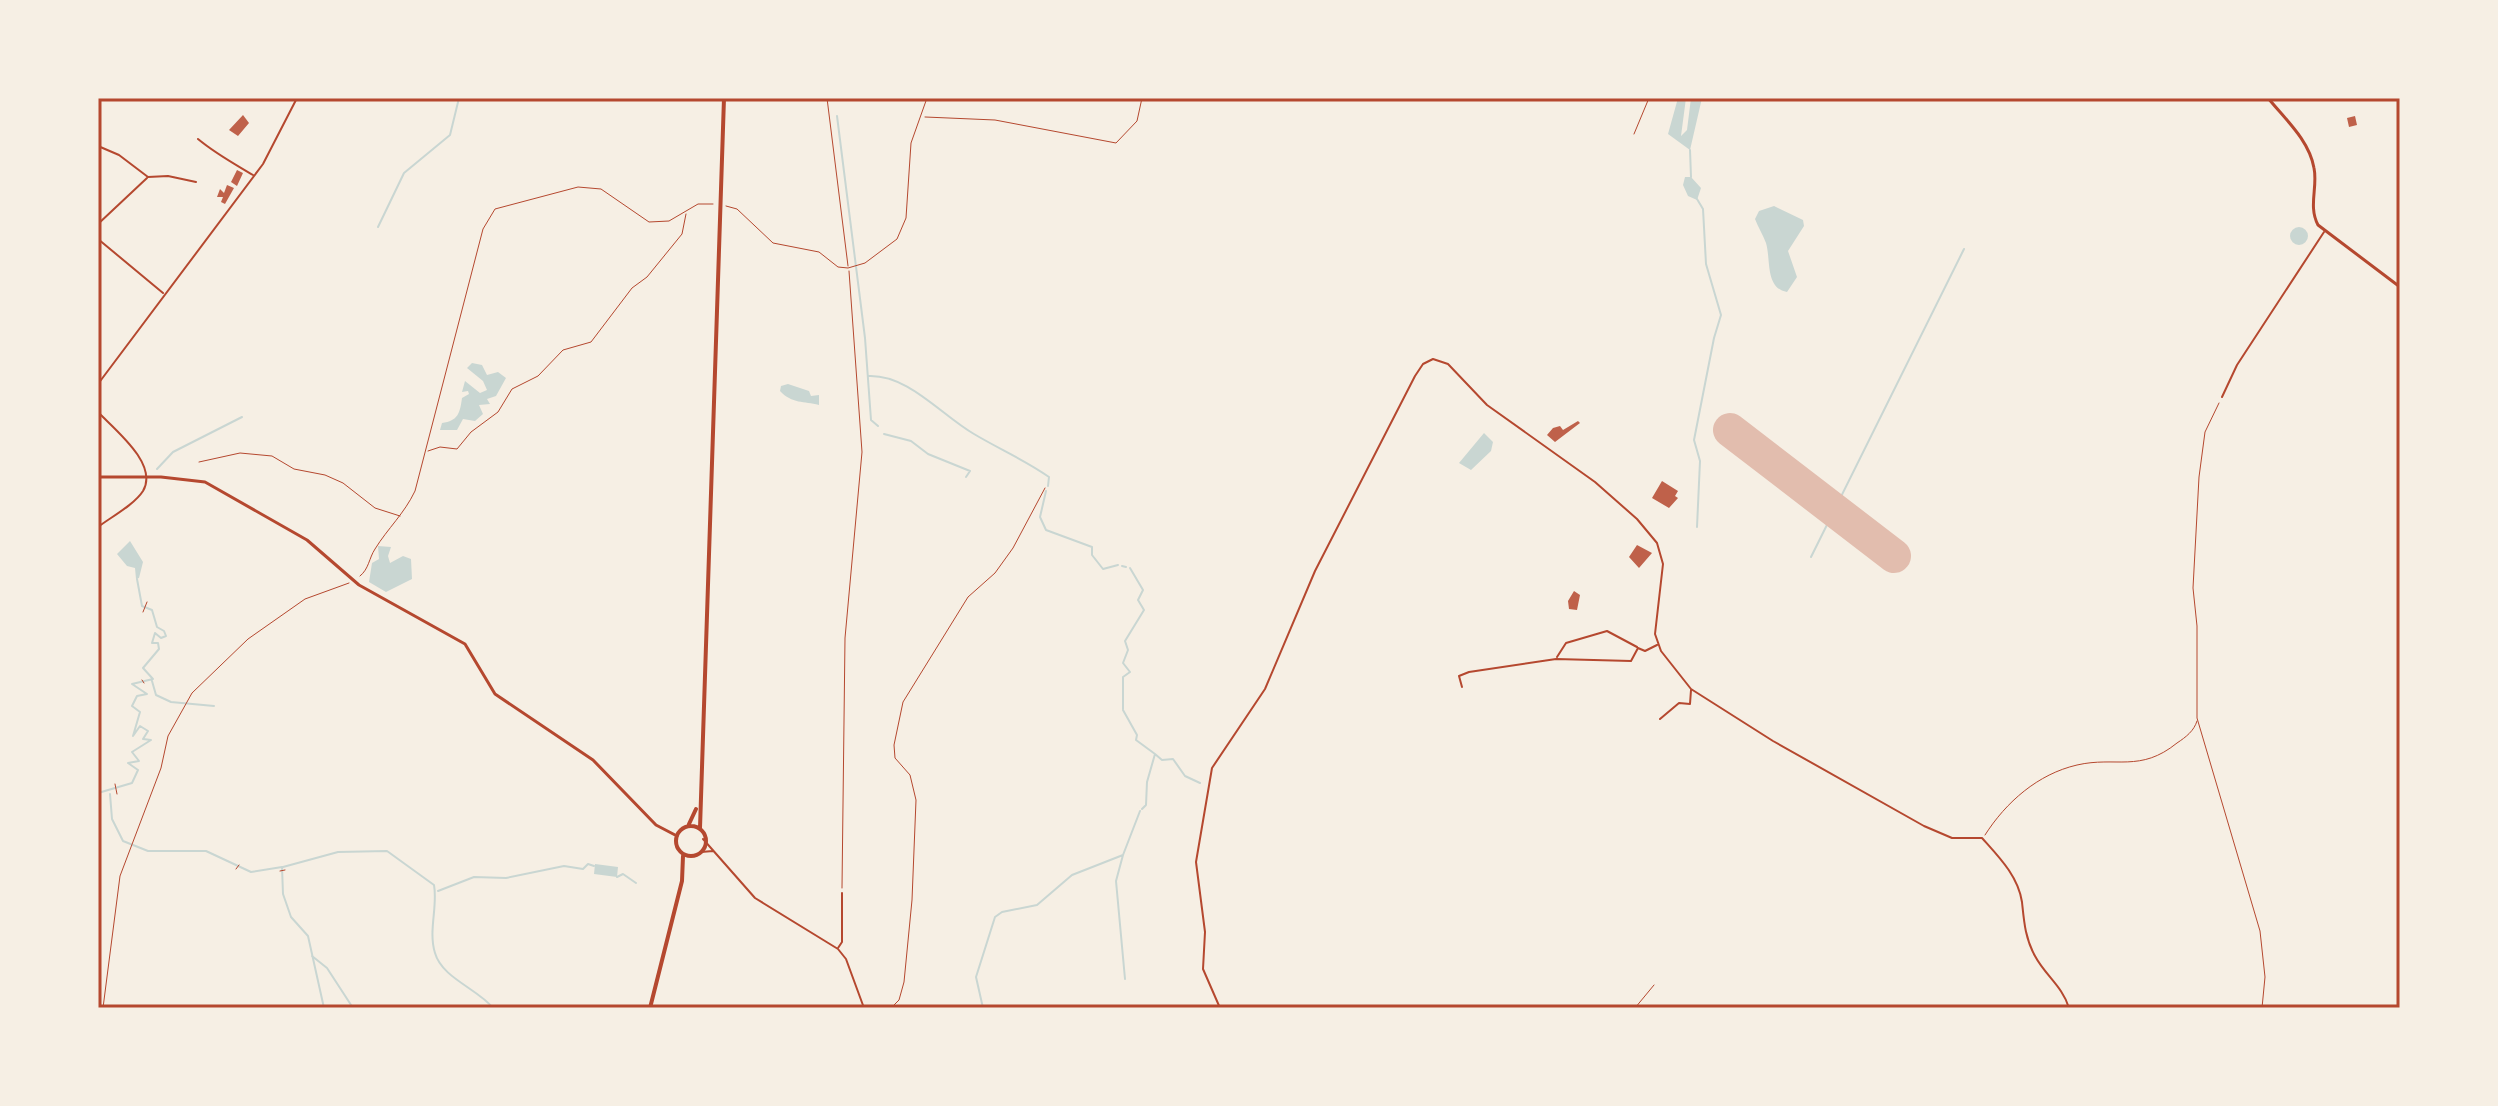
<svg xmlns="http://www.w3.org/2000/svg" width="2498" height="1106" font-family="'Nunito Sans',sans-serif">
	<style>
		.water { fill: #c9d6d2 }
		.lines { fill: none; stroke-linecap: round; stroke-linejoin: round }
		.stream { stroke: #c9d6d2; stroke-width: 2 }
		.runway { stroke: #e2bdae; stroke-width: 34 }
		.building { fill: #bf614a }
		.path { stroke: #b5482f; stroke-width: 1 }
		.service { stroke: #b5482f; stroke-width: 1 }
		.minor { stroke: #b5482f; stroke-width: 2 }
		.tertiary { stroke: #b5482f; stroke-width: 3 }
		.primary { stroke: #b5482f; stroke-width: 4 }
		.neatline { fill: none; stroke: #b5482f; stroke-width: 3 }
	</style>
	<rect width="100%" height="100%" fill="#f6efe4"/>
	<path class="water" d="M1678 98H1686L1681 136 1687 130 1691 98H1702L1690 150 1668 134Z
		M1685 177H1691L1701 188 1697 200 1688 196 1683 185Z
		M1774 206 1803 220 1804 226 1788 251 1797 277 1787 292C1765 288 1771 260 1766 243 1763 235 1758 227 1755 219L1759 211Z
		M2290 236a9 9 0 1 1 18 0a9 9 0 1 1-18 0Z
		M472 363 482 365 487 375 498 372 506 378 496 396 487 399 490 404 479 405 483 414 475 421 463 419 457 430H440L442 423C458 421 460 413 462 398L469 394 468 391 462 392 465 381 480 393 487 390 483 381 467 368Z
		M788 384 809 391 811 396 819 395V405C804 401 792 404 780 391L781 386Z
		M1484 433 1493 442 1491 451 1471 470 1459 463Z
		M130 541 143 562 139 578 136 579 135 568 127 566 117 554Z
		M378 546 391 547 388 556 390 563 403 556 411 559 412 579 386 592 369 582 372 563 379 559Z
		M595 864 618 867 617 877 594 874Z"/>
	<g class="lines">
		<path class="stream" d="M837 116 865 338 871 420 878 426
			M1690 150 1691 177
			M1697 199 1703 209 1706 264 1721 315 1714 338 1694 440 1700 461 1697 527
			M378 227 404 173 450 135 459 98
			M868 376C908 374 941 415 974 434 999 449 1025 460 1049 477L1048 486
			M884 434 911 441 928 454 970 471 966 477
			M157 469 173 452 242 417
			M1046 491 1040 517 1046 530 1092 547V555L1103 569 1118 565
			M1811 557 1964 249
			M1122 566 1126 567
			M152 681 156 695 171 702 214 706
			M1123 709V677L1130 672 1123 663 1128 650 1125 641 1144 610 1138 600 1143 590 1130 568
			M1123 710 1137 735 1136 740 1155 754 1147 782 1146 805 1142 809
			M1155 754 1162 760 1173 759 1185 776 1200 783
			M98 793 132 783 138 770 128 763 139 761 132 752 151 740 143 739 148 731 140 726 133 736 140 712 132 706 137 696 147 694 132 684 153 679 143 668 159 649 158 643H152L155 633 161 638 166 636 164 631 157 627 152 610 142 606 137 579
			M110 794 112 819 123 841 148 851H206L251 872 282 867 283 894 291 917 308 936 324 1008
			M1123 855 1116 881 1125 979
			M283 867 338 852 387 851 434 885C438 906 428 931 435 953 442 978 478 989 493 1008
			M617 877 623 874 636 883
			M438 891 474 877 506 878 564 866 583 869 588 864 594 866
			M312 956 327 968 353 1008
			M983 1008 976 977 995 917 1002 912 1037 905 1072 875 1123 855 1140 811"/>
		<path class="runway" d="M1730 430 1894 556"/>
	</g>
	<path class="building" d="M243 115 249 123 238 136 229 130Z
		M2355 116 2357 125 2349 127 2347 118Z
		M237 170 243 173 237 186 231 182Z
		M227 185 234 188 225 204 221 202 223 197H217L220 189 224 193Z
		M1578 421 1580 423 1555 442 1547 435 1553 428 1560 426 1563 430Z
		M1662 481 1678 491 1675 496 1678 498 1669 508 1652 498Z
		M1637 545 1652 553 1639 568 1629 557Z
		M1574 591 1580 595 1577 610 1569 609 1568 601Z"/>
	<g class="lines">
		<path class="path" d="M827 98 848 266
			M925 117 995 120 1116 143 1137 121 1142 98
			M726 206 737 209 773 243 819 252 838 267 848 268 865 263 897 239 906 218 911 143 927 98
			M2219 403 2205 432 2199 477 2193 588 2197 626V718L2260 931 2265 977 2262 1008
			M428 451 440 447 457 449 471 432 498 412 512 389 538 376 563 350 591 342 632 288 647 277 682 234 686 214
			M199 462 240 453 272 456 294 469 325 475 343 483 375 508 400 516
			M360 576C369 569 369 558 375 549 388 528 404 514 415 491L483 229 495 209 578 187 601 189 649 222 669 221 698 204H713
			M143 612 147 602
			M142 680 144 683
			M115 784 117 794
			M1985 835C2006 802 2038 774 2077 765 2116 756 2140 773 2177 743 2186 737 2194 731 2197 721
			M236 869 239 865
			M280 871 285 870
			M842 888 845 638 862 452 849 271
			M103 1008 120 876 161 768 168 736 192 693 248 639 305 599 349 583
			M891 1008 899 1000 904 982 912 900 916 800 910 775 895 758 894 745 903 702 968 597 995 573 1013 548 1045 488
			M1635 1008 1654 985"/>
		<path class="service" d="M1634 134 1649 98"/>
		<path class="minor" d="M148 99V98
			M198 139C216 154 233 163 253 175
			M98 146 119 155 148 177 168 176 196 182
			M98 224 147 178
			M98 239 163 293
			M98 384 263 164 297 98
			M2222 397 2237 365 2324 232
			M98 412C114 429 159 464 143 491 134 505 111 517 98 527
			M1557 657 1566 643 1607 631 1637 647
			M1462 687 1459 676 1469 672 1556 659 1631 661 1638 648 1645 651 1657 645
			M1660 719 1679 703 1690 704 1691 690
			M703 839 755 898 838 949 846 959 864 1008
			M701 852 713 851
			M838 948 842 942V893
			M1220 1008 1203 969 1205 932 1196 862 1212 768 1265 689 1315 571 1415 376 1423 364 1433 359 1448 364 1487 405 1595 482 1637 519 1657 543 1663 564 1655 634 1661 651 1691 689 1773 741 1924 826 1952 838H1982C1999 857 2018 876 2022 902 2024 921 2025 938 2035 956 2045 975 2063 987 2069 1008"/>
		<path class="tertiary" d="M2268 98C2285 119 2309 140 2314 168 2318 187 2308 206 2318 225L2400 287
			M98 477H161L205 482 307 540 359 585 465 644 495 694 593 760 656 825 677 836"/>
		<path class="primary" d="M689 824 696 809
			M676 841a15 15 0 1 1 30 0a15 15 0 1 1-30 0Z
			M700 828 724 98
			M650 1008 682 881 683 856"/>
	</g>
	<rect width="2498" height="1106" fill="none" stroke="#f6efe4" stroke-width="200"/>
	<rect x="100" y="100" width="2298" height="906" class="neatline"/>
</svg>
